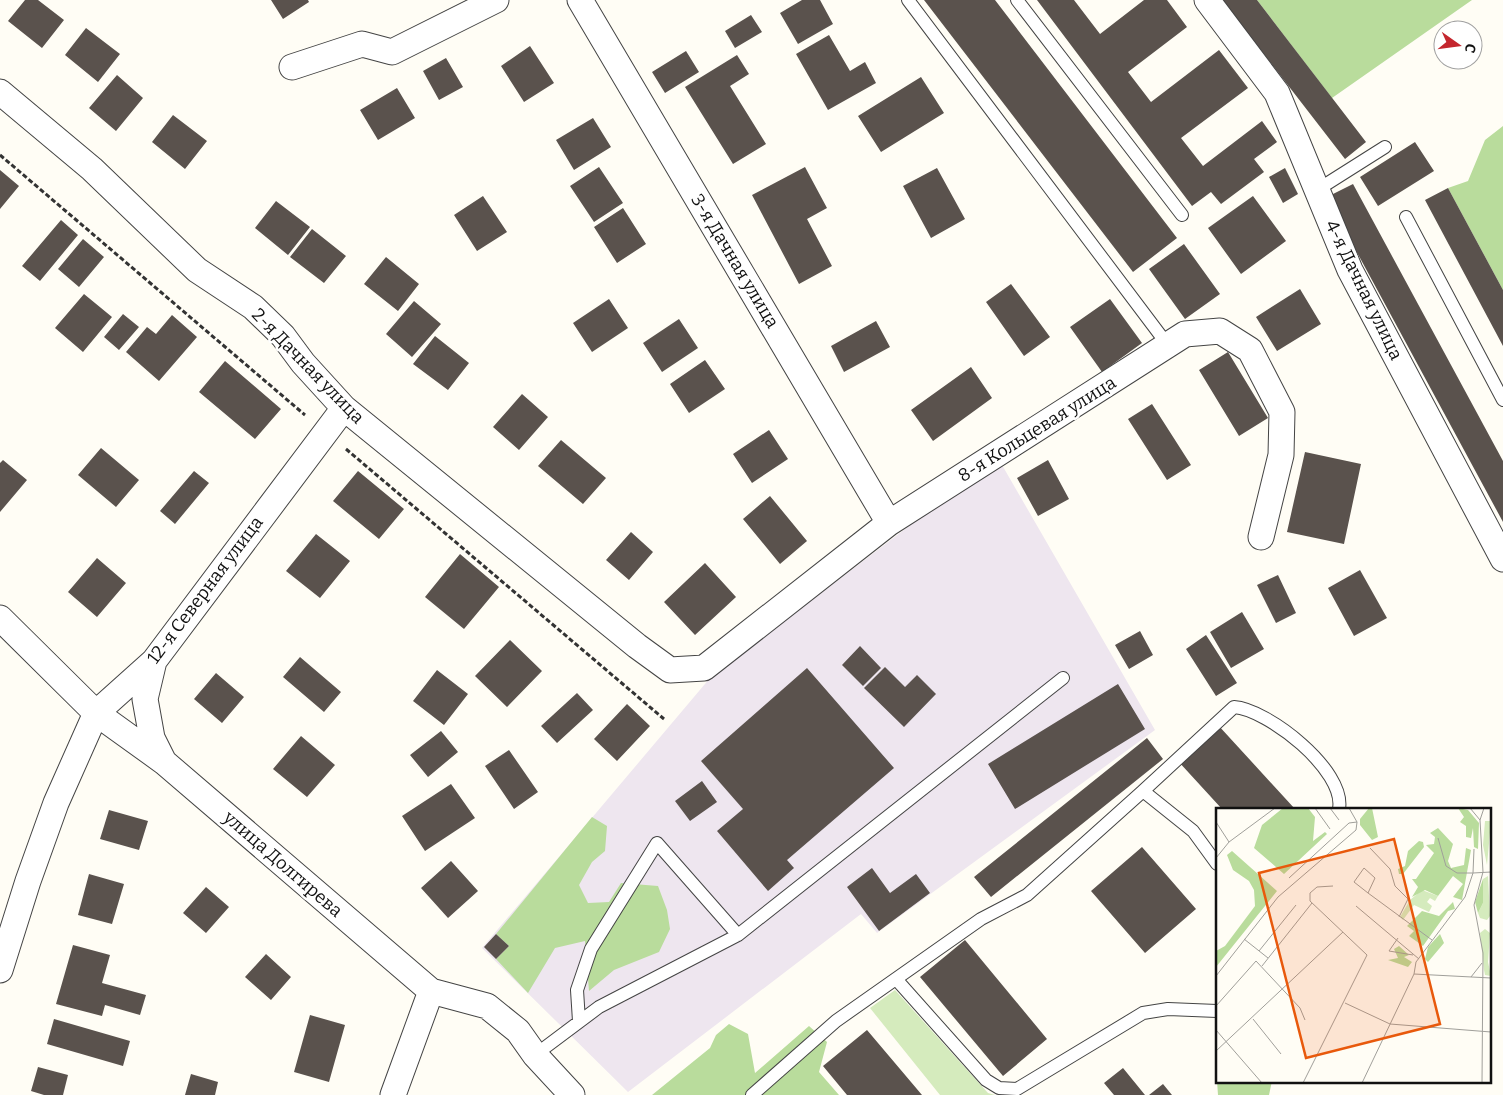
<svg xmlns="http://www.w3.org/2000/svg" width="1503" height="1095" font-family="Bitter,serif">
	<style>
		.industrial { fill: #eee6ef }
		.green { fill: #d5ebbd }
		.forest { fill: #b9dc9c }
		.building { fill: #5a524d }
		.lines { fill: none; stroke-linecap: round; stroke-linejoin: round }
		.service-casing { stroke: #444; stroke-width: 14 }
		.minor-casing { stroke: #444; stroke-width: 27 }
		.path { stroke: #333; stroke-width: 3; stroke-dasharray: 5 2.5; stroke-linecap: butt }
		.service { stroke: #fff; stroke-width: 12 }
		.minor { stroke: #fff; stroke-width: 25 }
		.labels { text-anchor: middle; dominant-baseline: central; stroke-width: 5; stroke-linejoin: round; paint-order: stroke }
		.street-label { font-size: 18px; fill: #111; stroke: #fff }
		.inset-road { fill: none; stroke: #a09f9a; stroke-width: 1 }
		.view { fill: #e8590c; fill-opacity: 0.15; stroke: #e8590c; stroke-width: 2.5 }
		.inset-edge { fill: none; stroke: #111; stroke-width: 2.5 }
	</style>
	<rect width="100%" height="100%" fill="#fffdf5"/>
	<path class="industrial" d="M998 458 1155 730 877 933 861 914 628 1092 482 948 710 678Z"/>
	<path class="green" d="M895 990 988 1093 995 1095H940L870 1008Z"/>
	<path class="forest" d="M1257 0H1472L1332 98Z
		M1503 126V290L1448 188 1468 181 1485 140Z
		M592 817 607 826 605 851 592 862 579 885 588 903 609 902 621 883 658 886 667 910 670 929 659 952 614 970 589 991 585 941 555 948 528 993 496 959 509 946 496 934Z
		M729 1024 748 1034 755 1073 809 1026 827 1042 819 1072 839 1095H652L710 1048 716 1035Z
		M1217 1081H1272L1269 1095H1218Z"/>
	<path class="building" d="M25 0H38L64 20 42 48 8 21Z
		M271 0H308L309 2 283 19Z
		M802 0H820L833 24 798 44 780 13Z
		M924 0H995L1177 238 1133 272Z
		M1037 0H1074L1100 34 1144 0H1167L1187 27 1128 72 1151 102 1219 50 1248 88 1181 138 1203 166 1262 121 1277 142 1254 159 1264 172 1221 204 1211 192 1192 206Z
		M1222 0H1257L1366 142 1345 159Z
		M751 15 762 32 735 48 725 31Z
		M86 28 120 54 98 82 65 55Z
		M829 35 850 71 865 62 876 83 828 110 796 54Z
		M530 46 554 83 524 102 501 66Z
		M686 51 699 72 665 93 652 72Z
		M737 55 749 74 730 86 766 144 733 164 685 87Z
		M446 58 463 87 439 100 423 71Z
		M117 75 143 98 116 131 89 108Z
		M921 77 944 113 881 152 858 116Z
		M397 88 415 118 378 140 360 110Z
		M173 115 207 141 185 169 152 142Z
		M593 118 611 147 574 170 556 140Z
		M1415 142 1434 171 1378 206 1360 177Z
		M599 167 623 203 594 222 570 186Z
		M805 167 827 208 807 219 832 266 799 284 752 195Z
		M937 168 965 219 931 238 903 186Z
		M1285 168 1298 194 1283 203 1269 177Z
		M0 170 19 186 0 209Z
		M1353 184 1503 461V522L1327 197Z
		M1448 188 1503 290V346L1425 200Z
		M483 196 507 232 477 251 454 215Z
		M1253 196 1286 241 1241 274 1208 228Z
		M276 201 310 227 288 255 255 228Z
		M623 208 646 244 617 263 594 227Z
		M61 220 78 235 40 281 22 266Z
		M312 229 346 256 324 283 290 257Z
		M83 239 104 257 79 287 58 269Z
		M1184 244 1220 294 1185 319 1149 269Z
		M386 257 419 284 398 311 364 284Z
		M1011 284 1050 337 1024 356 986 302Z
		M1300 289 1321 324 1277 351 1256 317Z
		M84 294 112 317 83 352 55 328Z
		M609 299 628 328 592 352 573 323Z
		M1110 299 1142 343 1102 372 1070 327Z
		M414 301 441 324 412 357 386 334Z
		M123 314 139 327 119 350 104 337Z
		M172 315 197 337 159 381 126 352 147 327 156 334Z
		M679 319 698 348 662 372 643 343Z
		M876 321 890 347 844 372 831 346Z
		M435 336 469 363 448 390 413 364Z
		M1228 352 1268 418 1239 436 1199 370Z
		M705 360 725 389 689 413 670 384Z
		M225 361 281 409 255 439 199 392Z
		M971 367 992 398 933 441 911 410Z
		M522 394 548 417 519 450 493 427Z
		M1152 404 1191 465 1167 480 1128 419Z
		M769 430 788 459 752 483 733 454Z
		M561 440 606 478 583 504 538 466Z
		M101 448 139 480 116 507 78 475Z
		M1305 452 1361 464 1344 544 1287 532Z
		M3 460 27 480 0 512V463Z
		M1048 460 1069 499 1038 516 1017 478Z
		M194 471 209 483 175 524 160 511Z
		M358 471 404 509 379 539 333 501Z
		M770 496 807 541 780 564 743 519Z
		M631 532 653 552 629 580 606 560Z
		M316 534 350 561 320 598 286 571Z
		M460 554 499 587 464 629 425 597Z
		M97 558 126 583 97 617 68 592Z
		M705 563 736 597 695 635 664 602Z
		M1360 570 1387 618 1354 636 1328 588Z
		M1278 575 1296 613 1276 623 1257 585Z
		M1242 612 1264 649 1231 668 1210 632Z
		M1140 631 1153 655 1129 669 1115 645Z
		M1206 635 1237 683 1216 696 1186 649Z
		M510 640 542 671 507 707 475 676Z
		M860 646 881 668 863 686 842 665Z
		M300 657 341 692 324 712 283 677Z
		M885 667 905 687 917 675 936 694 904 727 864 688Z
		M807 668 894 768 787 860 794 868 768 891 717 831 743 809 701 761Z
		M437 670 468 694 444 725 413 701Z
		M216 673 244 697 222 723 194 699Z
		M1118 684 1145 729 1015 809 988 764Z
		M577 693 593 710 557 743 541 726Z
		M627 704 650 726 617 761 594 739Z
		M1218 725 1295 809H1222L1178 761Z
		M441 731 458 752 428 777 410 755Z
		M301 736 335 765 307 797 273 769Z
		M1147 738 1163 759 991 897 974 877Z
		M509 750 538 792 514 809 485 766Z
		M702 781 717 802 690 821 675 801Z
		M451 784 475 818 425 851 402 816Z
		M109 810 148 821 139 850 100 839Z
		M1142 847 1196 909 1145 953 1091 891Z
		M451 861 478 891 448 918 421 888Z
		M872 868 890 893 916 874 930 893 879 931 847 887Z
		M89 874 124 884 112 924 78 915Z
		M206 887 229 907 206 933 183 913Z
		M496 934 509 946 496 959 484 947Z
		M965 940 1047 1039 1003 1076 920 977Z
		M73 945 110 955 102 983 146 995 140 1015 105 1005 102 1016 56 1004Z
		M266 954 291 977 271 1000 245 977Z
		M310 1015 345 1025 329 1082 294 1072Z
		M54 1019 130 1041 123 1066 47 1044Z
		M867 1030 922 1095H847L823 1066Z
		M38 1067 68 1075 63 1095H44L31 1091Z
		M1123 1068 1145 1095H1114L1104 1083Z
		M191 1074 218 1082 215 1095H185Z
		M1163 1084 1172 1095H1149Z"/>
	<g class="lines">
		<g class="service-casing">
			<path id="service" d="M908 0 1167 344
				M1017 0 1182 215
				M1317 190 1385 147
				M1406 217 1503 400
				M1143 791 1234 707C1267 709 1346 770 1339 809
				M896 979 986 1080 999 1088 1017 1089 1143 1013 1168 1009 1217 1011
				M579 1021 577 990 591 949 657 843 738 935
				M535 1055 599 1007 738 935 1063 678
				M752 1095 836 1021 981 919 1027 895 1143 791 1193 831 1217 864"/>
		</g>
		<g class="minor-casing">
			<path id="minor" d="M580 0 889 523
				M1207 0 1277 93 1350 270 1503 559
				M292 67 362 44 392 52 496 0
				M0 92 92 169 197 270 253 307 283 336 303 363 344 408 637 646 670 670 704 668 889 523 1185 334 1220 331 1250 350 1282 412 1281 455 1261 537
				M0 618 96 713 164 762 431 991 487 1006 518 1031 535 1055 572 1095
				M154 661 145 699 152 738 164 762
				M0 970 28 881 56 803 96 713 154 661 344 408
				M393 1095 431 991"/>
		</g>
		<path class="path" d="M0 155 305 415
			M346 449 664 719"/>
		<use href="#service" class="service"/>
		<use href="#minor" class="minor"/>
	</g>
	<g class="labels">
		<g class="street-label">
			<text transform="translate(735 261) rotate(59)">3-я Дачная улица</text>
			<text transform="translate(1364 290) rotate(64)">4-я Дачная улица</text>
			<text transform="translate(308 366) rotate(46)">2-я Дачная улица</text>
			<text transform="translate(1037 429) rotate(-32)">8-я Кольцевая улица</text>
			<text transform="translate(205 590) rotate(-53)">12-я Северная улица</text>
			<text transform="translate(283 864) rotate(41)">улица Долгирева</text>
		</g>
	</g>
	<g transform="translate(1216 808)">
		<rect width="275" height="275" fill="#fffdf5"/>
		<path d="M269 13H275L271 57 267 37ZM272 68 274 108 271 112 264 110 262 105 267 95V71ZM206 82 222 88 219 93 214 90 211 94 216 98 213 104 198 97 187 112 184 109 194 92ZM269 121 274 125 272 154 275 168 269 167 268 162 264 125Z" fill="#d5ebbd"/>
		<path d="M67 0H92L99 9 97 33 109 24 111 26 68 66 38 40 46 17ZM153 0H156L162 29 156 32 144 17V11ZM242 0 252 2 263 15 262 41 258 39 257 20 255 30 250 29V18L244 14 248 9ZM222 20 237 36 232 53 235 60 248 57 250 40 255 42 246 92 237 89 247 76 237 68 222 88 209 82 196 89 202 79 196 71H200L218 45 210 37 218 36 219 29 214 25ZM203 33 207 34 208 39 187 66H183L182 61 189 58 192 43ZM16 43 61 83 0 159V143L9 138 39 98 38 82 33 73 17 62 11 47ZM267 71V95L262 105 259 94ZM237 94 239 101 232 103 207 138 193 128 198 123 191 118 206 103 223 108ZM224 126 228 135 212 154 209 151 212 139ZM183 138 193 147 188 149 196 154 192 159 172 152 182 150 178 141Z" fill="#b9dc9c"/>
		<path class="inset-road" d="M99 0 114 21M114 0 123 12M254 0 264 12M222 30 230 58 241 65H257L258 41M13 34 59 0M154 40 174 61 179 78 192 91 183 109M0 50 13 34 0 14M73 70 133 15 141 14M152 85 138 74 148 60 159 70 152 85 216 132M140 98 203 151M182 130 173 143 197 147M28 131 52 150M43 143 80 97M46 158 96 95M198 166 275 170M0 168 62 89 140 22 141 14 133 0M255 169 266 155M129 195 174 216 275 224M0 198 40 153 84 200 89 212M37 211 65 246M0 222 46 275M0 243 127 124M87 275 151 147 94 93V85L101 79 117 78M146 275 198 166 200 154 249 89 257 65 275 64M266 275 267 145 258 97 267 64 264 12 268 0"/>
		<path class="view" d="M178 31 224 216 90 250 43 65Z"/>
		<rect width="275" height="275" class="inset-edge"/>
	</g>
	<g transform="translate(1458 45) rotate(104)"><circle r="24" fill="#ffffff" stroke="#a0a0a0"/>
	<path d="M0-4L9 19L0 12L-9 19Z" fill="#c4262e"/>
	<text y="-8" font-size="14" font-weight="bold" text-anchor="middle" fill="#111111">С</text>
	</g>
</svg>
